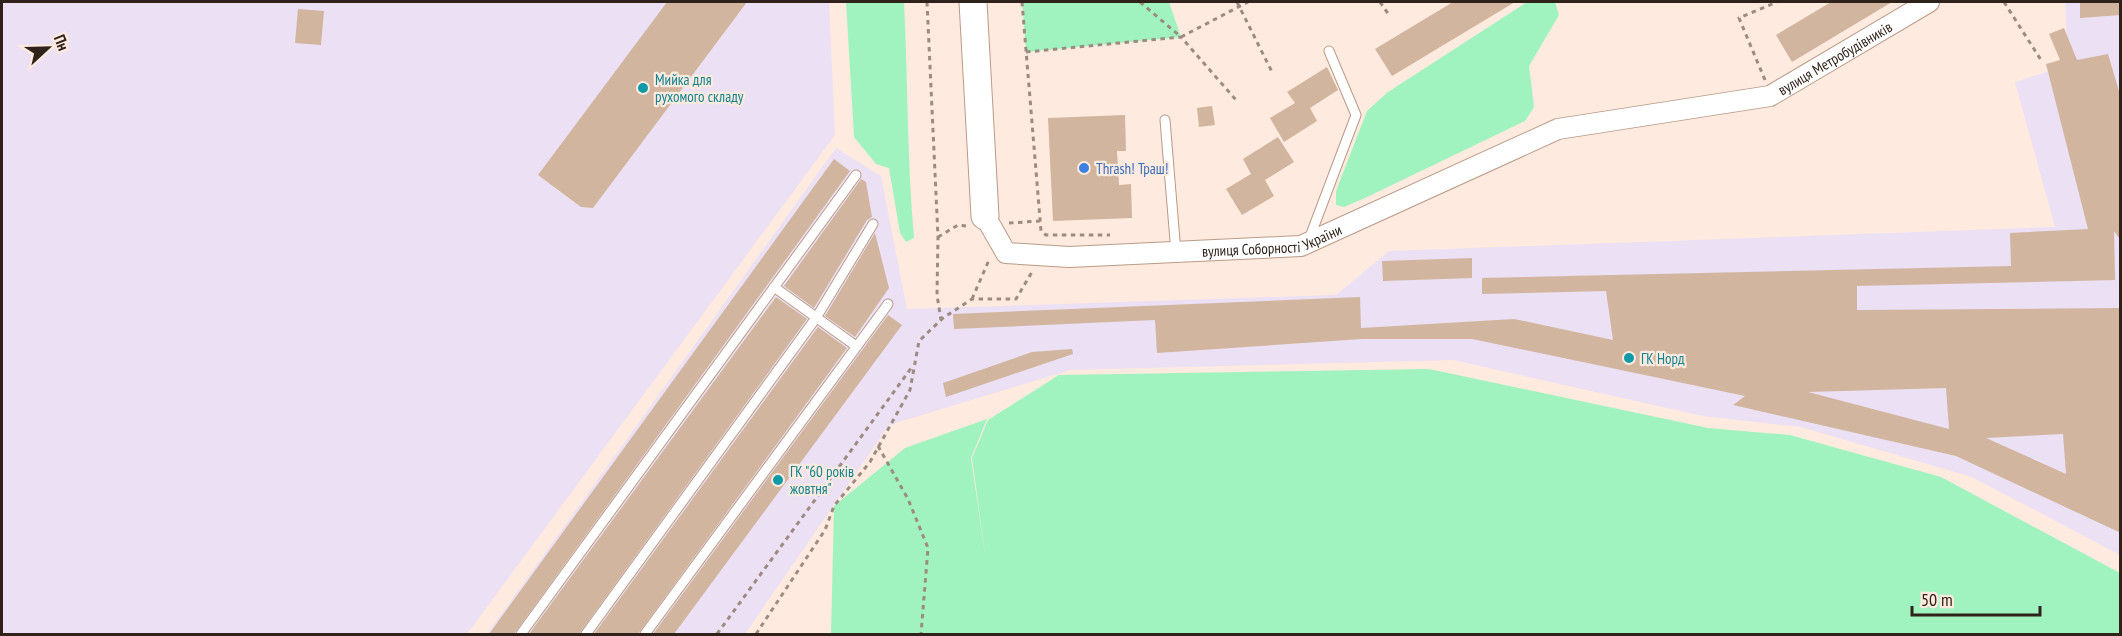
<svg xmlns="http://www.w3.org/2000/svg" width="2122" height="636" font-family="'PT Sans Narrow',sans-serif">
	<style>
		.industrial { fill: #ebe0f4 }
		.green { fill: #a0f3bf }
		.building { fill: #d1b59e; fill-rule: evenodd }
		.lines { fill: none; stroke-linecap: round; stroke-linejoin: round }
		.lane-casing { stroke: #ba9b88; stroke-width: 11 }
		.street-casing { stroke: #ba9b88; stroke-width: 22 }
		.secondary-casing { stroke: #ba9b88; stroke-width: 29 }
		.path { stroke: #9b8b81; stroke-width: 3; stroke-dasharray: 4.5 4.5; stroke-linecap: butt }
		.lane { stroke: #fff; stroke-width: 9 }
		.street { stroke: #fff; stroke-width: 20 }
		.secondary { stroke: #fff; stroke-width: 27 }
		.culture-dot { fill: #0f9aa8; stroke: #feeade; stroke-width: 2 }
		.shop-dot { fill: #3f7fe0; stroke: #feeade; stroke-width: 2 }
		.labels { text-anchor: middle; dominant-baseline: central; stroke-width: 4.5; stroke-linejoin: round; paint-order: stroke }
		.street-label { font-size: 15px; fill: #2e221a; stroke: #feeade }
		.culture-label { font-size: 15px; fill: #0d838f; stroke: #feeade; text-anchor: start }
		.shop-label { font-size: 15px; fill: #366cbe; stroke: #feeade; text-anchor: start }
	</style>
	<rect width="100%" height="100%" fill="#feeade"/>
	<path class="industrial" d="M2 2H829L835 135 467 634H2Z
		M2065 2H2120V555L1972 477 1801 427 1703 416 1453 360 1070 370 889 425 745 634H487L836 148 881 176 907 309 1336 295 1389 251 2055 227 2015 82 2068 65Z"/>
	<path class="green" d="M846 2H904C908 81 907 160 914 238L906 242 900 233 889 168 876 164 854 137Z
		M1022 2H1169L1181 37 1026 52Z
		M1527 2H1555L1559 15 1529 66 1534 107 1525 121 1365 198 1344 207 1336 205V191L1367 111 1388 92Z
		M1429 369 1708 428 1790 435 1941 477 2120 573V634H831L834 506 905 448 987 419 971 458 986 561 972 458 988 420 1059 375Z"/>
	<path class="building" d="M667 2H747L593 208 581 207 538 175Z
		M1453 2H1515L1392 76 1375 49Z
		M1831 2H1892L1792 62 1776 35Z
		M2080 2H2121V15L2080 18Z
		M298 9 324 11 321 45 295 43Z
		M2064 28 2077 60 2108 54 2121 98V241L2114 231 2115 280 1857 286V310L2121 308V533L1956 456 1733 405 1745 396 1472 339H1362L1157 353 1155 320 954 329 953 314 1360 297 1361 328 1514 319 1613 340 1606 291 1482 294V278L2011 266 2010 233 2088 229 2046 64 2060 60 2049 34ZM1946 388 1949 429 1808 392ZM2063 434 2066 474 1986 438Z
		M1327 67 1338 90 1310 108 1317 121 1284 142 1270 118 1295 103 1287 92Z
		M1212 106 1215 125 1199 127 1197 108Z
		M1125 115 1126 151H1117L1119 185 1131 184 1132 218 1053 221 1048 118Z
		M1278 137 1294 162 1265 180 1274 196 1242 215 1226 189 1251 174 1243 159Z
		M834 159 850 171 514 634H489Z
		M861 179 866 182 872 217 867 220 814 308 784 286Z
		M875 233 889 288 855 337 825 316Z
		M1472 258V278L1383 281 1382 261Z
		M776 297 807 319 579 634H529Z
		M888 315 902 325 674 634H653Z
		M818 327 847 348 638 634H594Z
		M1072 349 1073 354 946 397 943 383 1032 352Z"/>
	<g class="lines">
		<g class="lane-casing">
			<path id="lane" d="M1165 120 1176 253
				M1308 242 1356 115 1329 51
				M774 287 856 346
				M521 634 856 175
				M586 634 816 318 873 224
				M645 634 888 304"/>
		</g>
		<g class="street-casing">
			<g id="street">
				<path id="s1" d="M985 216 1006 253 1069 257 1301 246 1558 129 1770 96 1929 2"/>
			</g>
		</g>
		<g class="secondary-casing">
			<path id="secondary" d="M973 2 985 216"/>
		</g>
		<path class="path" d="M927 2 938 237 937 295 941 320
			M1022 2 1041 231 1046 235H1110
			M1140 2 1181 37 1248 2
			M1237 2 1273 74
			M1380 2 1389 15
			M2004 2 2041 60
			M1026 52 1181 37 1236 100
			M1765 80 1739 18 1777 2
			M1009 223 1040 221
			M938 237 958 225 966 226
			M972 299 989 260
			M878 446 908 499 928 548 921 634
			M717 634 912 367
			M756 634 825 530 834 506 870 462 910 390 919 341 943 318 972 299H1016L1032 272"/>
		<use href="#lane" class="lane"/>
		<use href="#street" class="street"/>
		<use href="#secondary" class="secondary"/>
	</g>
	<g class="culture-dot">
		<circle cx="643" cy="88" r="6"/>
		<circle cx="1629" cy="358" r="6"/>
		<circle cx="778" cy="480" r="6"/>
	</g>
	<circle class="shop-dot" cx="1084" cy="168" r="6"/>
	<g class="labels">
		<g class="street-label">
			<text stroke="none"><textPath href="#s1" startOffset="910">вулиця Метробудівників</textPath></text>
			<text stroke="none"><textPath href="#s1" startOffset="310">вулиця Соборності України</textPath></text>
		</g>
		<g class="culture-label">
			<text x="655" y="79">Мийка для<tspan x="655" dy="17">рухомого складу</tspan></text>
			<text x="1641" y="358">ГК Норд</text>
			<text x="790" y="471">ГК "60 років<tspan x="790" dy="17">жовтня"</tspan></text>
		</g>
		<g class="shop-label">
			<text x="1096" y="168">Thrash! Траш!</text>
		</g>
	</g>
	<rect width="2122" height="636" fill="none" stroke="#2e221a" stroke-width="6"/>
	<g transform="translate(48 48) rotate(68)" stroke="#feeade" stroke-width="4.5" paint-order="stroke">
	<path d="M0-4.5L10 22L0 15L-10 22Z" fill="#2e221a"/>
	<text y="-9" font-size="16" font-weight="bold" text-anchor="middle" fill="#2e221a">Пн</text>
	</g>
	<path d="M1912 606v9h128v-9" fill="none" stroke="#2e221a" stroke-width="3"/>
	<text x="1921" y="606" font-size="18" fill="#2e221a" stroke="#feeade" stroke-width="4.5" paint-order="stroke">50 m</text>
</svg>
